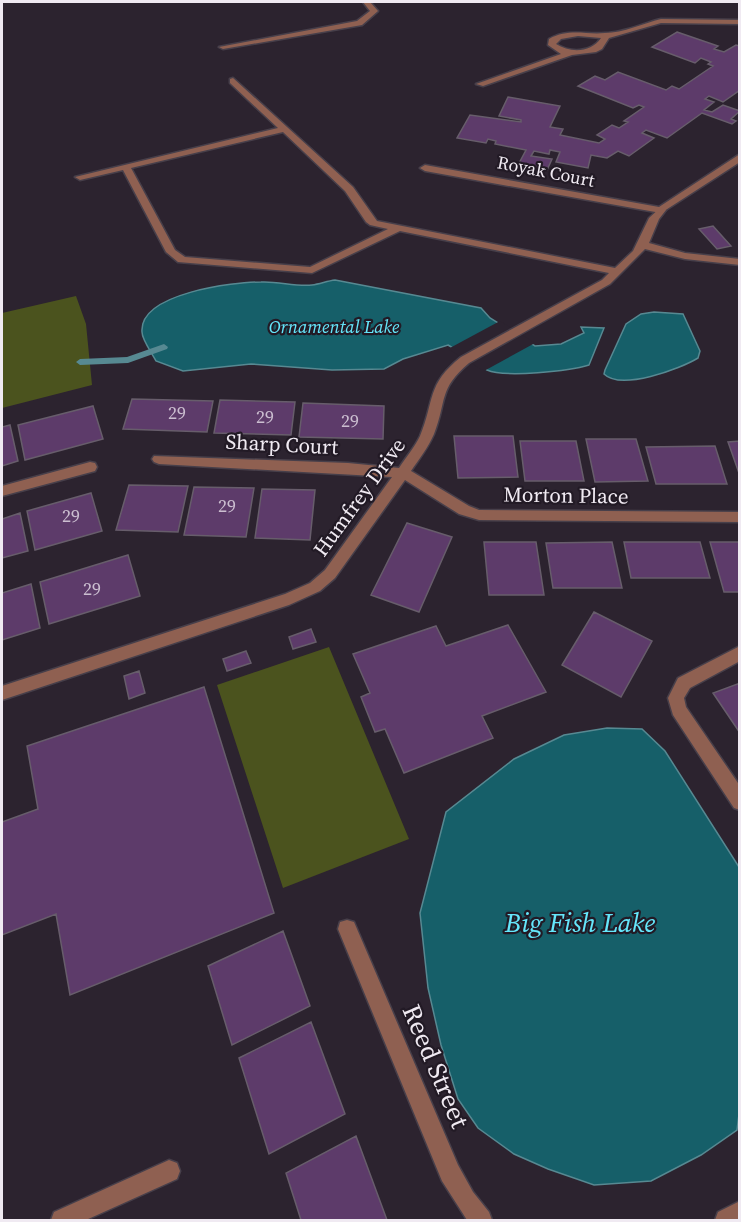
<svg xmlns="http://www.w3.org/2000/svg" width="741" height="1222" font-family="'Source Serif 4',serif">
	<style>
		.green { fill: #4b531e }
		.water { fill: #165f69; stroke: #578992; stroke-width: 1.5 }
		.pier { fill: #2c232f }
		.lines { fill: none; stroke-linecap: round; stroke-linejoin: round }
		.stream { fill: #578992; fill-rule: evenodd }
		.building { fill: #5d3b6a; stroke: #675d6b; stroke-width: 1.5 }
		.lane-casing { stroke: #473f4a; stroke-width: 3 }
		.street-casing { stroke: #473f4a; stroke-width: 3 }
		.lane { fill: #8f6051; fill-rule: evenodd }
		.street { fill: #8f6051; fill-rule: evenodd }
		.labels { text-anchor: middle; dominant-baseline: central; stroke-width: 4.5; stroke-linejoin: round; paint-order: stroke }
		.far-street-label { font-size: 18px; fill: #f0eaf2; stroke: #221a25 }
		.far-water-label { font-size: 18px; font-style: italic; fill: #65e7fb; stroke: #221a25 }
		.number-label { font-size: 18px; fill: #cbbed0 }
		.street-label { font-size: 21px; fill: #f0eaf2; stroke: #221a25 }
		.near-street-label { font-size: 26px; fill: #f0eaf2; stroke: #221a25 }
		.near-water-label { font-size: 27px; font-style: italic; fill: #65e7fb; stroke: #221a25 }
	</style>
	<rect width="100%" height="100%" fill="#2c232f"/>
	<path class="green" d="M76 296 86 324 92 385 2 408V313Z
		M329 647 409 839 283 888 217 685Z"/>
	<path class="water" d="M335 280 481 308 490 318 535 346 561 344 584 333 581 327 604 328 589 365C570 371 505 378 487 370 474 363 461 353 448 345L403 359 384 369 332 370 251 364 183 371 156 361C152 353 142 340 142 332 139 293 234 282 261 282 278 281 296 287 312 285 320 284 327 281 335 280Z
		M654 312 683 314 700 351 698 358C680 369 621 391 604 374L605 370 626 324 641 314Z
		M607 728 642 729 665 751 739 867 740 1106 737 1130 701 1155 651 1181 594 1185 548 1169 514 1154 478 1128 458 1099 441 1045 428 988 420 913 446 812 514 759 564 735Z"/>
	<path class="pier" d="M500 321 535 343 484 371 448 349Z"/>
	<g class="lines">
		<path class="stream" d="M164 344 168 347 167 349 128 363 80 365 76 362 80 359 127 357Z"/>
	</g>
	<path class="building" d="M677 32 718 46 714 49 724 52 736 45 740 46V90L723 102 709 96 705 99 714 102 704 110 712 112 723 105 740 111 731 119 736 121 732 124 702 113 667 138 646 130 642 133 654 138 629 156 618 151 607 158 591 155 588 168 556 162 560 152 550 150 549 154 534 151 531 156 552 159 547 170 517 167 526 150 495 144 496 141 488 139 486 143 457 138 470 115 521 122V120L499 116 508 97 560 106 550 127 563 129 560 135 599 143 605 139 597 135 612 125 619 128 628 122 624 121 644 107 639 105 633 108 578 86 595 76 605 80 618 72 666 90 672 86 679 89 713 66 708 64 711 62 701 58 695 63 652 47Z
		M713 226 731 246 717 249 699 229Z
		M132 399 213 401 207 432 123 429Z
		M220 400 295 402 291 435 214 433Z
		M303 403 384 406 383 439 299 437Z
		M93 406 103 439 25 460 18 425Z
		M10 425 18 461 2 466V427Z
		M454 436H513L518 477 458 478Z
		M586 439H636L648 481 595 482Z
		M520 441H576L584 481H525Z
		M740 441V476L728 442Z
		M715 446 727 484H656L646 447Z
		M129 485 188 486 178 532 116 530Z
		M194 487 254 488 246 537 184 535Z
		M262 489 315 490 310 540 255 538Z
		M91 493 102 531 35 550 27 511Z
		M20 513 28 551 2 558V519Z
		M407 523 452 537 419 612 371 595Z
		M484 542H536L544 595H489Z
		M612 542 622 588H553L546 543Z
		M624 542H700L710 578H631Z
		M710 542H740V592H724Z
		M128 555 140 596 49 624 40 582Z
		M31 584 40 628 2 640V593Z
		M594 612 652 641 621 697 562 665Z
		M508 625 546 692 482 716 493 738 404 773 385 729 375 732 361 697 370 693 353 654 436 626 446 646Z
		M311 629 316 642 293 649 289 637Z
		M246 651 251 663 227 671 223 659Z
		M139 671 145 693 129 699 124 676Z
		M740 683V733L713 693Z
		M204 687 274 913 70 995 56 914 2 935V822L38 809 27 746Z
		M283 931 310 1006 232 1045 208 966Z
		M311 1022 345 1114 269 1154 239 1058Z
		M356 1136 387 1220H301L286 1173Z"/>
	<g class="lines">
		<g class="lane-casing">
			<path id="lane" d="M363 2H370L378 11 362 25 223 49 219 47 357 21 370 11Z
				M661 19 740 20V24L661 23 609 38 602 49 596 52 572 55 483 86 476 84 561 54 548 45 549 39C569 28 585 35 605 33 623 33 644 23 661 19ZM578 36 601 38C591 53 570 53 556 44L561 39Z
				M233 78 353 187 377 221 615 268 633 251 649 218 661 207 666 210 659 219 649 243 685 253 740 259V265L685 259 645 249 610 284 469 363C438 389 447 401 434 434 428 448 419 459 411 471L469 506 479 510 740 512V522L479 520 459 514 405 480 335 578 320 591 289 605 2 700V686L285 594 310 583 325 570 392 477 159 464 154 462 152 459 154 456 348 463 399 468C406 457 415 447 420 436 435 400 426 385 461 357L602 280 609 273 400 231 312 273 178 262 166 252 123 170 80 180 75 177 278 128 230 83V79ZM283 132 345 191 366 222 370 225 388 229 310 267 185 257 175 250 131 168Z
				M90 462 95 463 97 467 95 471 2 496V486Z
				M740 646V661L690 688 684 698 686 707 740 786V810L734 808 673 715 668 698 678 678Z
				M347 920 354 922 458 1165 473 1192 489 1212 492 1220H467L442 1181 338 929 340 922Z
				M169 1160 177 1163 180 1171 177 1179 86 1220H51L54 1212Z
				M740 1201V1220H715L718 1212Z"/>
		</g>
		<g class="street-casing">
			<path id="street" d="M740 154V162L661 213 425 171 420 168 425 165 659 207Z"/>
		</g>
		<use href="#lane" class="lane"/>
		<use href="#street" class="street"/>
	</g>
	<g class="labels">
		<g class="far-street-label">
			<text transform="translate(546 171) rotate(11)">Royak Court</text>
		</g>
		<g class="far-water-label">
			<text x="334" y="326">Ornamental Lake</text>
		</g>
		<g class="number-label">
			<text x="177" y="412">29</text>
			<text x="265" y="416">29</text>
			<text x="350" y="420">29</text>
			<text x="227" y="505">29</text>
			<text x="71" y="515">29</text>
			<text x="92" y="588">29</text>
		</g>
		<g class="street-label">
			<text transform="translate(282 444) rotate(3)">Sharp Court</text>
			<text transform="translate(566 495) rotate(1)">Morton Place</text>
			<text transform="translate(359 497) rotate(-54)">Humfrey Drive</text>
		</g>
		<g class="near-street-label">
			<text transform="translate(436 1066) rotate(67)">Reed Street</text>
		</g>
		<g class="near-water-label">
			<text x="580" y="922">Big Fish Lake</text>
		</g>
	</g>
	<rect width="741" height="1222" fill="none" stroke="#f0eaf2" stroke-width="6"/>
</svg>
